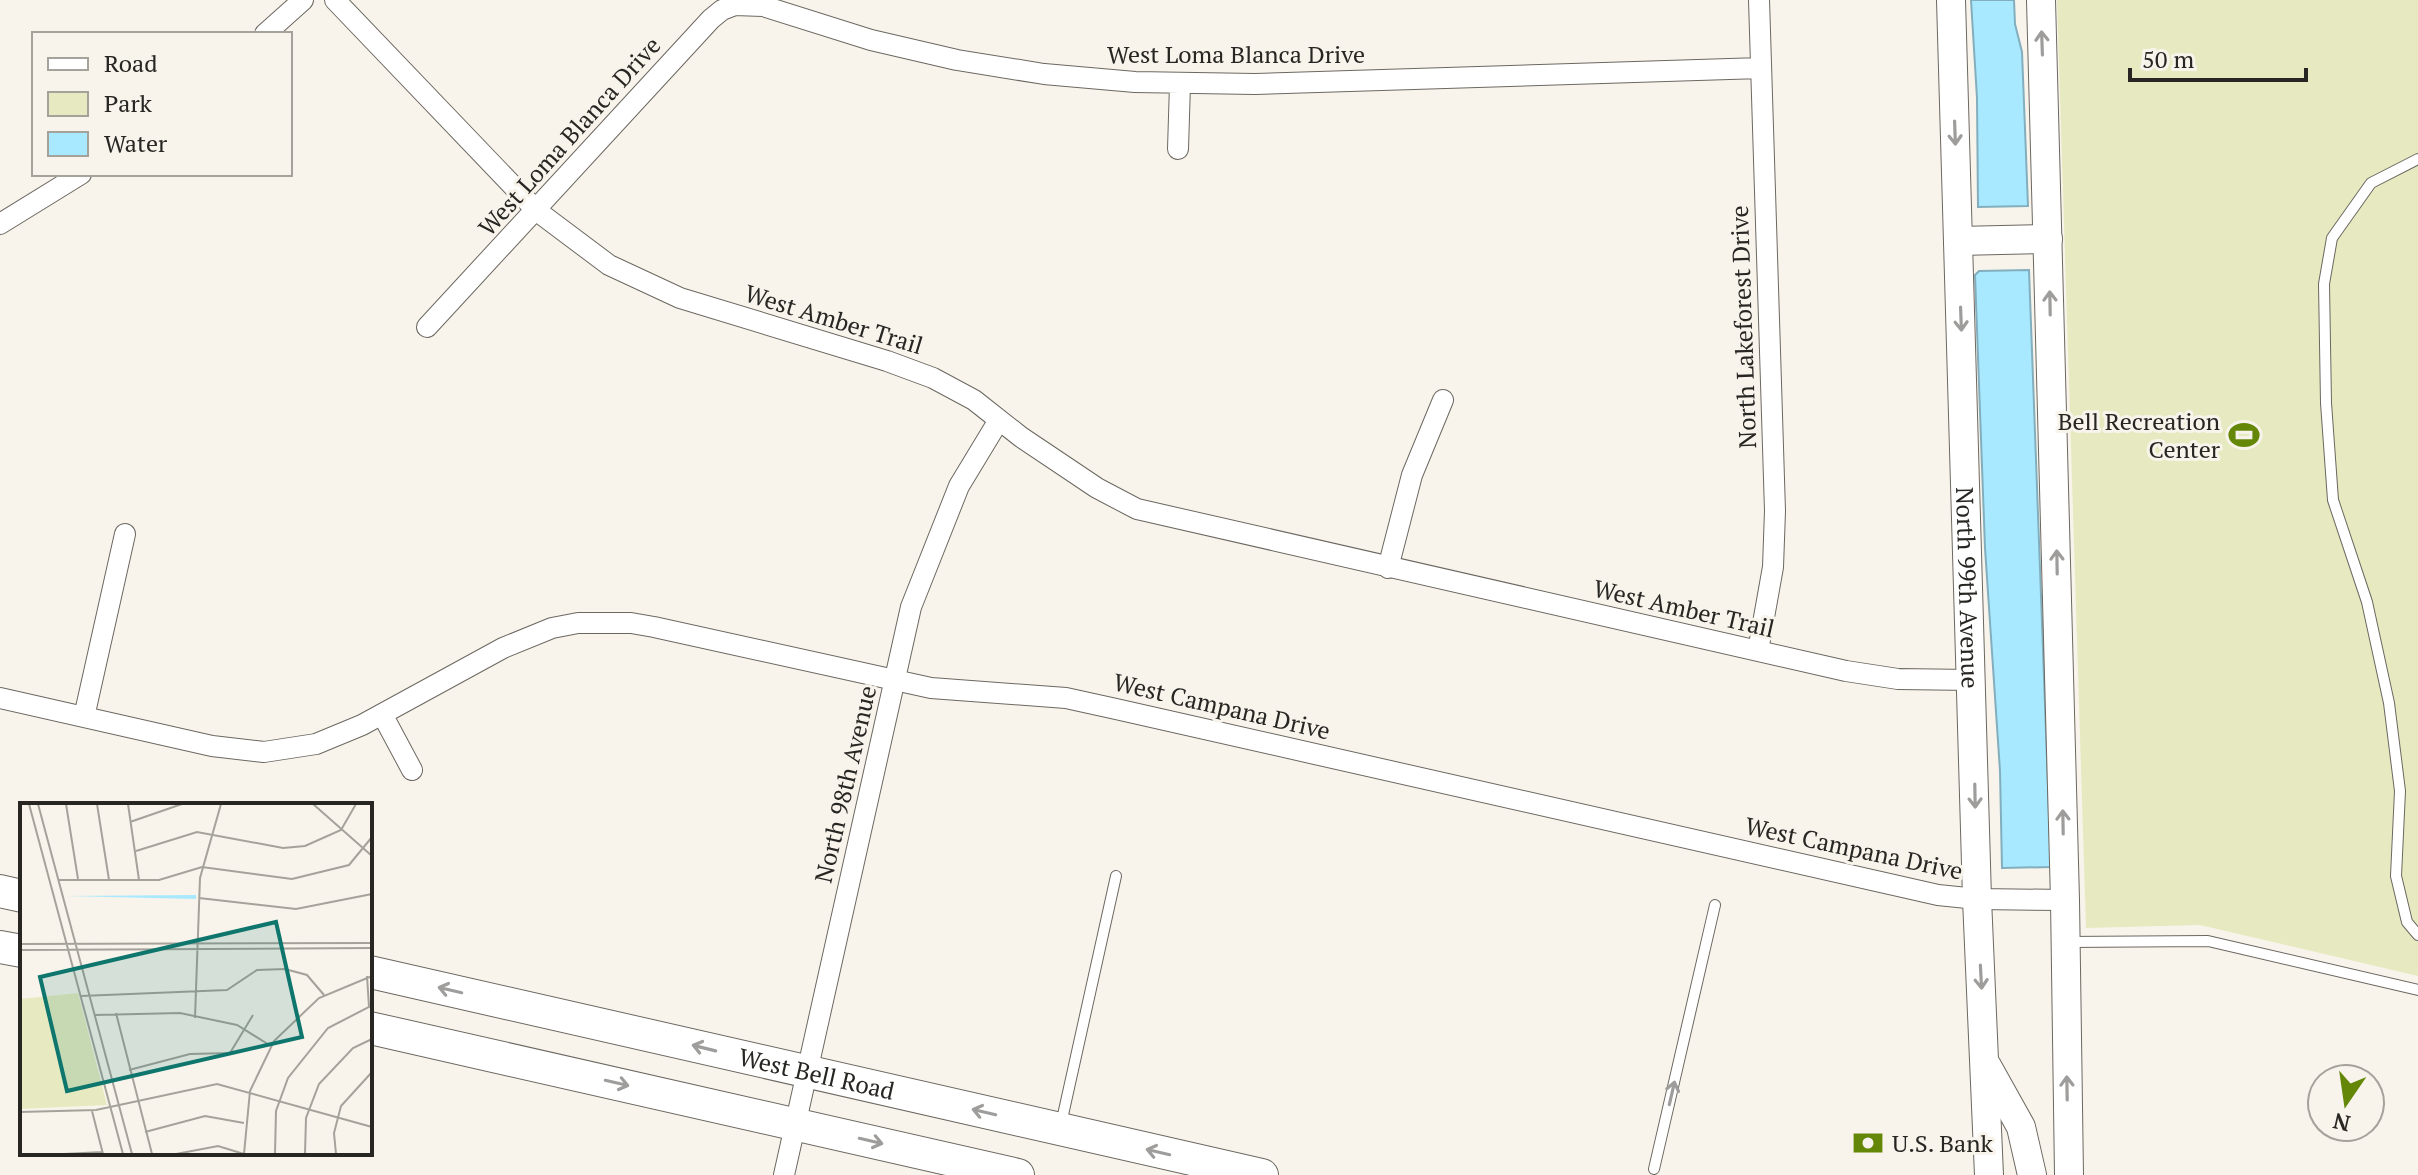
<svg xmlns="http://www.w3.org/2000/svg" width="2418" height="1175" font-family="'PT Serif',serif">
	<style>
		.green { fill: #e7eac0 }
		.water { fill: #a8e9ff; stroke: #82aebd; stroke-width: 2 }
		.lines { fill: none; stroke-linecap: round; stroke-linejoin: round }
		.lane-casing { stroke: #6c6861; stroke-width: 12 }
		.street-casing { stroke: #6c6861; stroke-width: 22 }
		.secondary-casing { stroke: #6c6861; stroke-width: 30 }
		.primary-casing { stroke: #6c6861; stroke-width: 34 }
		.lane { stroke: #fff; stroke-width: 10 }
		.street { stroke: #fff; stroke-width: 20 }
		.secondary { stroke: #fff; stroke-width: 28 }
		.primary { stroke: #fff; stroke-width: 32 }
		.oneway { stroke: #9e9d9c }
		.labels { text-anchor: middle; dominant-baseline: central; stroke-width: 6; stroke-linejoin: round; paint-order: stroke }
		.street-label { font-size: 24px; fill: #282623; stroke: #f8f4eb }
		.poi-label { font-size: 24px; fill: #282623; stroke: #f8f4eb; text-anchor: end }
		.inset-road { fill: none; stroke: #a5a29b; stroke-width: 2 }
		.view { fill: #0f766e; fill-opacity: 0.15; stroke: #0f766e; stroke-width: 4 }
		.inset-edge { fill: none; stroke: #282623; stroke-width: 4 }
	</style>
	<rect width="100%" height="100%" fill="#f8f4eb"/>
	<path class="green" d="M2057 0H2418V976L2200 925 2086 928Z"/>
	<path class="water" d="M1971 0H2014L2015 24 2022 52 2028 206 1978 207 1977 98Z
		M2029 270 2051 867 2002 868 2000 771 1985 548 1975 275 1979 271Z"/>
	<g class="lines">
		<g class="lane-casing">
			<path id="lane" d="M2418 159 2371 183 2332 238 2324 284 2326 403 2333 500 2367 602 2389 703 2400 791 2396 876 2407 922 2418 935
				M2066 942 2208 941 2418 990
				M1061 1124 1116 876
				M1654 1169 1715 905"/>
		</g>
		<g class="street-casing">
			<path id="street" d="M335 0 537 211 609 265 680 298 887 361 933 378 974 400 1021 437 1097 488 1137 509 1846 671 1898 679 1971 680
				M265 34 303 0
				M1178 149 1180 84
				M0 224 81 174
				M427 327 711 19 722 10 735 5 763 6 871 40 957 60 1044 74 1135 82 1255 84 1761 68
				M1388 568 1412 475 1443 400
				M1758 651 1773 567 1775 511 1759 0
				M0 698 212 746 264 752 316 744 362 725 503 648 552 628 578 623H631L654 627 931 688 1066 698 1116 709 1938 895 1977 899 2065 900
				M382 714 412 770
				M84 717 125 534
				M784 1175 911 607 959 486 999 420"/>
		</g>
		<g class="secondary-casing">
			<g id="secondary">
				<path id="s1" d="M1951 0 1977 899 1989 1175"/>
				<path d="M2041 0 2065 900 2069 1175"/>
				<path d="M1958 241 2048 239"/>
				<path d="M1987 1066 2021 1127 2032 1175"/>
			</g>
		</g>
		<g class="primary-casing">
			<g id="primary">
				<path d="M0 891 22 896"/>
				<path d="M0 947 22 951"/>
				<path id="s2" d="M370 972 1262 1175"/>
				<path d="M370 1028 1018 1175"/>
			</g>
		</g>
		<use href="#lane" class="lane"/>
		<use href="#street" class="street"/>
		<use href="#secondary" class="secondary"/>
		<use href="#primary" class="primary"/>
	</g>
	<defs><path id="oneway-shaft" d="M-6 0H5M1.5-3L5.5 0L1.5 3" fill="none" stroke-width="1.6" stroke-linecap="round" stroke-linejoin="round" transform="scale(2)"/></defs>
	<g class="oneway">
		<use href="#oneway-shaft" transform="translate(2042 43) rotate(-92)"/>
		<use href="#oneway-shaft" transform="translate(1955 133) rotate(88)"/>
		<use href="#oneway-shaft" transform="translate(2050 303) rotate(-91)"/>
		<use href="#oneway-shaft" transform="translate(1961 319) rotate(88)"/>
		<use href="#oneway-shaft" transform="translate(2057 562) rotate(-91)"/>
		<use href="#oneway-shaft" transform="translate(1975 796) rotate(89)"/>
		<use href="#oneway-shaft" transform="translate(2063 822) rotate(-91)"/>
		<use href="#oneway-shaft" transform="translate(1981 977) rotate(87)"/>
		<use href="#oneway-shaft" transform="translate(450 990) rotate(-167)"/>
		<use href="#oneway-shaft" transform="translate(704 1048) rotate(-166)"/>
		<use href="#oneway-shaft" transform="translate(617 1083) rotate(13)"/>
		<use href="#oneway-shaft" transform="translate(2067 1088) rotate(-91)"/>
		<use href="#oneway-shaft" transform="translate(1672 1093) rotate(-77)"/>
		<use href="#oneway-shaft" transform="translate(984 1112) rotate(-167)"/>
		<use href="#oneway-shaft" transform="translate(871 1141) rotate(13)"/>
		<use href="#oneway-shaft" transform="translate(1158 1152) rotate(-167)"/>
	</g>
	<defs>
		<g id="stadium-bare" transform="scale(2.4)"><path d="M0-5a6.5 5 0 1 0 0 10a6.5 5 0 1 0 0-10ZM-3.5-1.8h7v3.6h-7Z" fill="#658708" stroke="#f8f4eb" stroke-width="2.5" paint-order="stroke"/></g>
		<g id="bank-bare" transform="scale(2.4)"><path d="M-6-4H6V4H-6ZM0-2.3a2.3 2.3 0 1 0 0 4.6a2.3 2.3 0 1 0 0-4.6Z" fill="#658708" stroke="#f8f4eb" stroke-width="2.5" paint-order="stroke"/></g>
	</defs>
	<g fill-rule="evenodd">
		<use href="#stadium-bare" x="2244" y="435"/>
		<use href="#bank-bare" x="1868" y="1143"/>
	</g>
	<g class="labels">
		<g class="street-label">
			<text x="1236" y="54">West Loma Blanca Drive</text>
			<text transform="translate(569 136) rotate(-48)">West Loma Blanca Drive</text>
			<text transform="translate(834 319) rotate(17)">West Amber Trail</text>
			<text transform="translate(1743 327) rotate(-92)">North Lakeforest Drive</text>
			<text stroke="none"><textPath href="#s1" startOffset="588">North 99th Avenue</textPath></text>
			<text transform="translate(1684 608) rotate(13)">West Amber Trail</text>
			<text transform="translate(1222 706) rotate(13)">West Campana Drive</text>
			<text transform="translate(845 784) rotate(-77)">North 98th Avenue</text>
			<text transform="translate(1854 848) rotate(12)">West Campana Drive</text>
			<text stroke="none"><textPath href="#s2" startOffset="458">West Bell Road</textPath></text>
		</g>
		<g class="poi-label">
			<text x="2220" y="421">Bell Recreation<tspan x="2220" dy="28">Center</tspan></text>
			<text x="1892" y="1143" text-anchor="start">U.S. Bank</text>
		</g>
	</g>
	<g transform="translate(20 803)">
		<rect width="352" height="352" fill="#f8f4eb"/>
		<path d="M58 190 87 302 0 306V196Z" fill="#e7eac0"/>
		<path d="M176 92V96L46 93Z" fill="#a8e9ff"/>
		<path class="inset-road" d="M9 1 103 351M18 1 112 351M46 1 58 76M77 1 89 77M108 1 119 77M203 1H240M293 1 352 53M110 19 162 1M116 48 177 29 263 45 285 43 321 27 336 1M38 77H139L182 64 272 76 329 62 352 34M179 95 276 106 352 91M0 141 352 140M0 147 352 145M61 193 207 187 237 167 265 166 287 172 304 192M96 210 132 351M75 212 160 210 217 222 251 243M175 215 180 75 201 1M109 267 170 251 210 250 233 212M72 308 83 351M0 309 76 307 197 281 352 324M125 329 185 313 224 320M44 351 82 349M156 351 198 343 224 351M224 351 230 288 254 238 299 195 352 173M255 351 256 308 268 275 308 225 349 204 347 173M285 351 286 315 299 281 333 245 352 236M316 351 314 330 321 303 352 269"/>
		<path class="view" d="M256 119 282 234 47 288 20 174Z"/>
		<rect width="352" height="352" class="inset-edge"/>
	</g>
	<rect x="32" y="32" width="260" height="144" fill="#f8f4eb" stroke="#a5a29b" stroke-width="2"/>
	<rect x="48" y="58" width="40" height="12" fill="#ffffff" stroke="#a5a29b" stroke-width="2"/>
	<text x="104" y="72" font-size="24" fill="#282623">Road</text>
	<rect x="48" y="92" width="40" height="24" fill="#e7eac0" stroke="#a5a29b" stroke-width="2"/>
	<text x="104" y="112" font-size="24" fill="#282623">Park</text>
	<rect x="48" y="132" width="40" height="24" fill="#a8e9ff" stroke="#a5a29b" stroke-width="2"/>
	<text x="104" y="152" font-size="24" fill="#282623">Water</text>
	<g transform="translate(2346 1103) rotate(193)"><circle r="38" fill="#f8f4eb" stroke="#a5a29b" stroke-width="2"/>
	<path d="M0-6L14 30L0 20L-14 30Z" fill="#658708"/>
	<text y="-12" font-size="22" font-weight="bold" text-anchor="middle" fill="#282623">N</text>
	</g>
	<path d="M2130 68v12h176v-12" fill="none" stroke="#282623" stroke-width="4"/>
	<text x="2142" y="68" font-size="24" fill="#282623" stroke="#f8f4eb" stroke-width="6" paint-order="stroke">50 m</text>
</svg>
